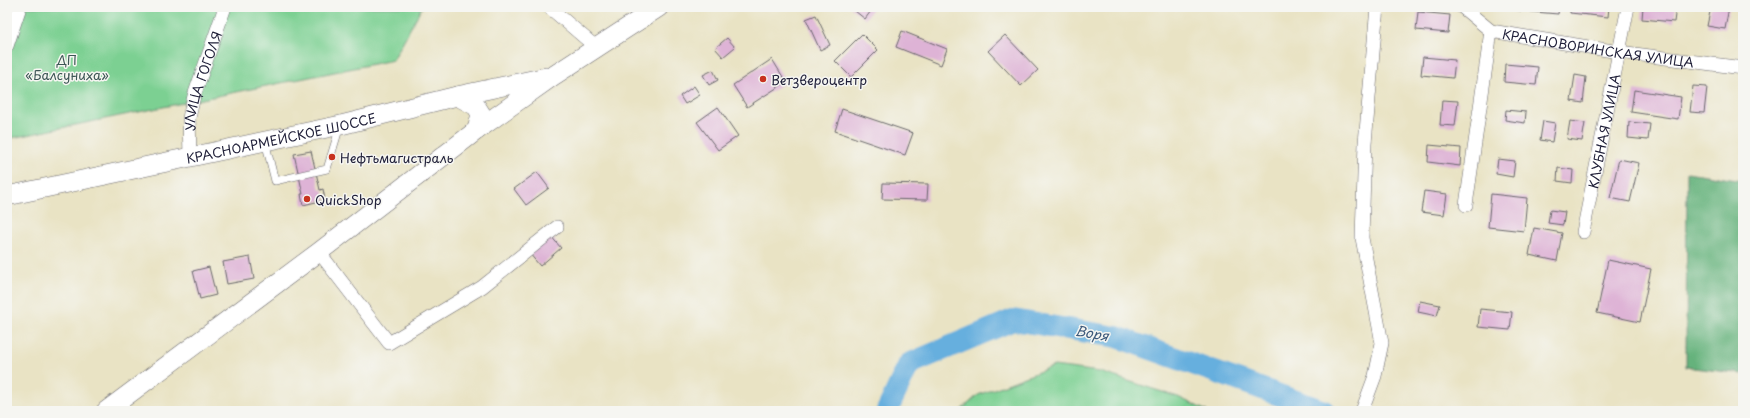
<svg xmlns="http://www.w3.org/2000/svg" width="1750" height="418" font-family="'Playpen Sans',sans-serif">
	<style>
		.green { fill: #7cd092; stroke: #4f7966 }
		.forest { fill: #65b27c; stroke: #446a5c }
		.lines { fill: none; stroke-linecap: round; stroke-linejoin: round }
		.river { stroke: #66afde; stroke-width: 22 }
		.building { fill: #deb3d6 }
		.lane-casing { stroke: #68666b; stroke-width: 8 }
		.street-casing { stroke: #68666b; stroke-width: 14 }
		.secondary-casing { stroke: #68666b; stroke-width: 20 }
		.lane { stroke: #fff; stroke-width: 7 }
		.street { stroke: #fff; stroke-width: 13 }
		.secondary { stroke: #fff; stroke-width: 19 }
		.poi-dot { fill: #c8321e; stroke: #f6f6f2; stroke-width: 1.5 }
		.labels { text-anchor: middle; dominant-baseline: central; stroke-width: 3; stroke-linejoin: round; paint-order: stroke }
		.street-label { font-size: 13px; fill: #22223b; stroke: #f6f6f2 }
		.park-label { font-size: 13px; fill: #3d5655; stroke: #f6f6f2 }
		.poi-label { font-size: 13px; fill: #22223b; stroke: #f6f6f2; text-anchor: start }
		.water-label { font-size: 14px; font-style: italic; fill: #3d5a7c; stroke: #f6f6f2 }
	</style>
	<rect width="100%" height="100%" fill="#f6f6f2"/>
	<filter id="ink" filterUnits="userSpaceOnUse"><feTurbulence type="fractalNoise" baseFrequency=".025" numOctaves="2"/><feDisplacementMap in="SourceGraphic" scale="8" xChannelSelector="R" yChannelSelector="G"/><feConvolveMatrix kernelMatrix="1 2 1 2 8 2 1 2 1" color-interpolation-filters="sRGB"/></filter>
	<filter id="wash" filterUnits="userSpaceOnUse"><feTurbulence type="fractalNoise" baseFrequency=".012" numOctaves="4" result="noise"/><feDisplacementMap in="SourceGraphic" scale="16" xChannelSelector="R" yChannelSelector="G"/><feGaussianBlur stdDeviation="0.9" result="paint"/><feColorMatrix in="noise" values="0 0 0 0 0 0 0 0 0 0 0 0 0 0 0 0 0 1.4 0 .05"/><feComposite in="paint" operator="in"/></filter>
	<g filter="url(#wash)">
		<rect width="100%" height="100%" fill="#e9e3c4"/>
		<path class="green" d="M7 7H422L393 60 7 139Z
			M1054 366 1100 372 1178 397 1207 411H960L978 395Z"/>
		<path class="forest" d="M1687 172 1743 181V374L1686 367Z"/>
		<g class="lines">
			<path class="river" d="M887 411 909 364 1013 320 1117 337 1324 411"/>
		</g>
		<g id="blocks">
			<path class="building" d="M850 7H874L865 19Z
				M1512 7H1559L1558 14 1511 10Z
				M1570 7H1609L1608 17 1570 13Z
				M1643 7H1676L1674 22 1642 19Z
				M1711 7H1729L1725 29 1707 26Z
				M1418 12 1450 15 1448 33 1416 30Z
				M816 15 830 45 820 50 806 19Z
				M902 31 947 49 941 65 896 47Z
				M862 34 878 50 851 77 835 61Z
				M1005 35 1038 70 1021 86 988 51Z
				M727 38 735 47 723 57 715 48Z
				M1423 57 1455 60 1453 78 1421 75Z
				M772 59 786 82 747 107 733 85Z
				M1505 64 1538 67 1536 85 1504 82Z
				M713 70 718 80 709 85 703 75Z
				M1575 75 1586 77 1583 103 1571 101Z
				M694 86 700 95 685 104 680 96Z
				M1693 86 1707 87 1704 113 1690 112Z
				M1634 90 1681 97 1678 119 1631 112Z
				M1442 100 1458 101 1455 126 1440 125Z
				M718 107 738 136 718 150 697 122Z
				M842 109 913 133 905 155 835 131Z
				M1506 110 1526 112 1525 123 1505 120Z
				M1543 121 1555 123 1552 142 1540 140Z
				M1570 121 1585 123 1582 141 1567 139Z
				M1629 122 1650 124 1648 140 1628 138Z
				M1429 145 1461 148 1460 166 1428 162Z
				M311 151 320 190 323 189 325 200 303 205 301 194H303L294 154Z
				M1498 159 1515 161 1513 177 1496 174Z
				M1619 159 1639 163 1630 202 1610 198Z
				M1558 168 1573 170 1572 183 1557 181Z
				M537 172 549 188 526 205 514 189Z
				M883 183 928 184 927 200 882 199Z
				M1424 191 1447 194 1444 215 1421 212Z
				M1491 194 1527 198 1524 231 1488 227Z
				M1550 210 1565 212 1563 225 1548 223Z
				M1534 228 1562 233 1557 261 1529 255Z
				M550 235 561 248 540 266 529 253Z
				M250 257 254 279 227 284 223 262Z
				M1608 260 1651 269 1640 322 1597 313Z
				M209 267 216 295 200 299 193 271Z
				M1420 301 1440 305 1437 316 1418 312Z
				M1480 309 1512 312 1510 330 1478 327Z"/>
		</g>
	</g>
	<g filter="url(#ink)">
		<use href="#blocks" fill-opacity="0" stroke="#68666b" stroke-width="1"/>
		<g class="lines">
			<g class="lane-casing">
				<path id="lane" d="M265 141 275 181 327 169 340 126"/>
			</g>
			<g class="street-casing">
				<g id="street">
					<path d="M549 7 598 49"/>
					<path id="s1" d="M1462 7 1491 31 1619 52 1743 68"/>
					<path d="M7 46 20 7"/>
					<path id="s2" d="M190 156 189 118 194 96 225 7"/>
					<path d="M1466 205 1491 31"/>
					<path id="s3" d="M1583 232 1628 7"/>
					<path d="M319 252 389 343 482 287 557 227"/>
					<path d="M1362 411 1375 376 1382 343 1362 238 1365 143 1377 7"/>
				</g>
			</g>
			<g class="secondary-casing">
				<g id="secondary">
					<path d="M457 96 476 106 481 114 477 130"/>
					<path id="s4" d="M7 196 341 125 457 96 546 77"/>
					<path d="M106 411 319 252 477 130 553 76 659 7"/>
				</g>
			</g>
			<use href="#lane" class="lane"/>
			<use href="#street" class="street"/>
			<use href="#secondary" class="secondary"/>
		</g>
	</g>
	<g class="poi-dot">
		<circle cx="763" cy="79" r="4"/>
		<circle cx="332" cy="157" r="4"/>
		<circle cx="307" cy="199" r="4"/>
	</g>
	<g class="labels">
		<g class="street-label">
			<text stroke="none"><textPath href="#s1" startOffset="146">КРАСНОВОРИНСКАЯ УЛИЦА</textPath></text>
			<text stroke="none"><textPath href="#s2" startOffset="77">УЛИЦА ГОГОЛЯ</textPath></text>
			<text stroke="none"><textPath href="#s3" startOffset="103">КЛУБНАЯ УЛИЦА</textPath></text>
			<text stroke="none"><textPath href="#s4" startOffset="280">КРАСНОАРМЕЙСКОЕ ШОССЕ</textPath></text>
		</g>
		<g class="park-label">
			<text x="67" y="59">ДП<tspan x="67" dy="15">«Балсуниха»</tspan></text>
		</g>
		<g class="poi-label">
			<text x="771" y="79">Ветзвероцентр</text>
			<text x="340" y="157">Нефтьмагистраль</text>
			<text x="315" y="199">QuickShop</text>
		</g>
		<g class="water-label">
			<text transform="translate(1092 333) rotate(10)">Воря</text>
		</g>
	</g>
	<rect width="1750" height="418" fill="none" stroke="#f6f6f2" stroke-width="24"/>
</svg>
